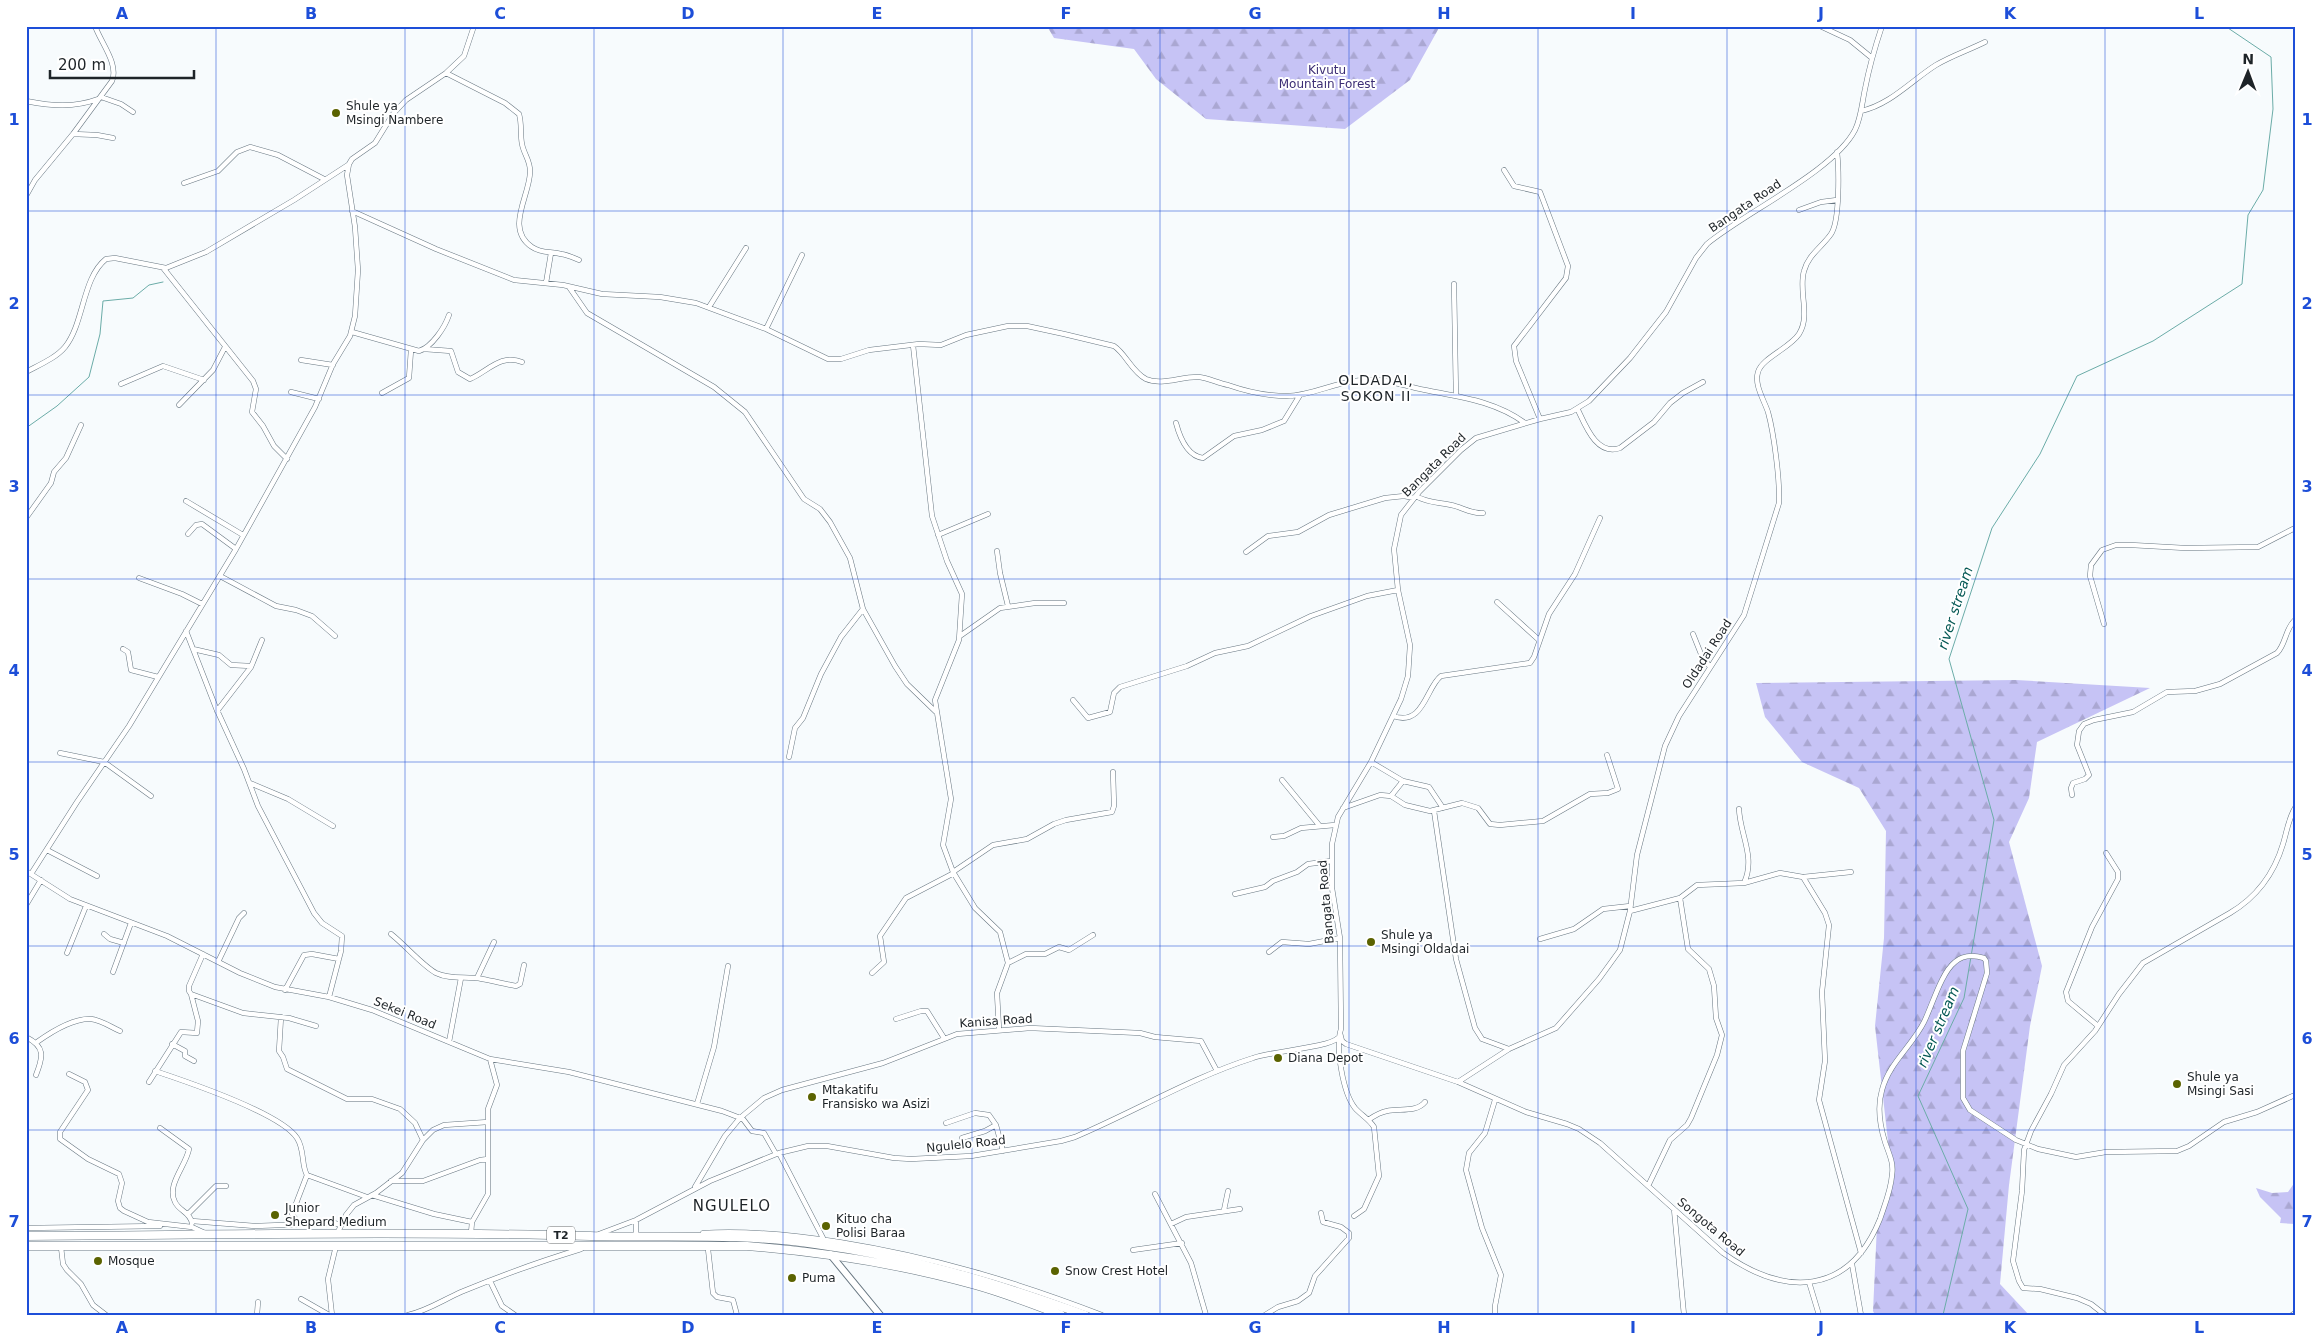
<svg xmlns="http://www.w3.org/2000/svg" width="2321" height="1341" font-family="'DejaVu Sans',sans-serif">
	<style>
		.forest { fill: url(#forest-firs) }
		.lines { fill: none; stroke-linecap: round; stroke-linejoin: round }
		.stream { stroke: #6baca8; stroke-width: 1 }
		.street-casing { stroke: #687782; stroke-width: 5.5 }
		.secondary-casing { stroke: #687782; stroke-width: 8 }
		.highway-casing { stroke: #687782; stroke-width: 9 }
		.street { stroke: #fff; stroke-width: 4.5 }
		.secondary { stroke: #fff; stroke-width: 6 }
		.highway { stroke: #fff; stroke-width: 8 }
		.grid { fill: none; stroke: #1d4ed8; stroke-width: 1; stroke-opacity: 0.55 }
		.poi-dot { fill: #5b6301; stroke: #fff; stroke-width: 2 }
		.labels { text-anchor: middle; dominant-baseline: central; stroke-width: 4; stroke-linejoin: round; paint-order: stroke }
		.shield { fill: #fff; stroke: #626668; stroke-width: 1 }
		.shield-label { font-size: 11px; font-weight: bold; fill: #1e2428 }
		.park-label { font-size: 12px; fill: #3c2e75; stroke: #fff }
		.poi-label { font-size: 12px; fill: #1e2428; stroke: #fff; text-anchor: start }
		.street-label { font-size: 12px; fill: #1e2428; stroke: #fff }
		.neighbourhood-label { font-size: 14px; letter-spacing: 1px; fill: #1e2428; stroke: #fff }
		.water-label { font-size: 14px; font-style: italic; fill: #065955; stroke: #fff }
		.quarter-label { font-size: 15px; letter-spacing: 1px; fill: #1e2428; stroke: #fff }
		.neatline { fill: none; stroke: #1d4ed8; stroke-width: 2 }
		.grid-label { font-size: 16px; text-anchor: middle; font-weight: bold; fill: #1d4ed8 }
	</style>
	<defs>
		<pattern id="forest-firs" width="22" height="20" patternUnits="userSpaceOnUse" patternTransform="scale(1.25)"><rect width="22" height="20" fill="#c6c3f5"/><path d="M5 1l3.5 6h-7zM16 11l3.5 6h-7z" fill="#aaa7d2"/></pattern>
	</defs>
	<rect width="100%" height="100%" fill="#f7fbfd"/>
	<path class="forest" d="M1047 26H1440L1410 80 1345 129 1206 119 1156 79 1134 49 1054 38Z
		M2016 680 2150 688 2037 742 2029 798 2009 842 2042 966 2030 1026 2009 1185 2000 1284 2029 1315H1875L1873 1311 1877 1225 1892 1177 1875 1026 1884 938 1886 831 1859 788 1802 762 1765 717 1756 683Z
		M2295 1182V1224L2280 1223 2281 1218 2260 1197 2256 1188 2272 1193 2288 1192Z"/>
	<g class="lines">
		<path class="stream" d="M26 428 57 406 89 377 100 334 103 301 133 298 149 285 163 282
			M1943 1315 1968 1209 1918 1096 1964 998 1994 820 1949 659 1992 528 2040 454 2077 376 2153 341 2242 284 2248 215 2263 190 2273 109 2271 57 2225 26"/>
		<g class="street-casing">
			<path id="street" d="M1820 26 1850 40 1872 58
				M446 73 505 103 519 114C522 123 520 134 522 144 524 155 531 161 530 173 529 197 505 229 532 247 542 254 551 251 561 254 568 255 574 258 579 260
				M101 97 121 104 133 112
				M26 101C51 106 74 108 98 99
				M1861 111C1890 105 1912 80 1936 65 1951 56 1969 50 1985 42
				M73 134 97 135 113 138
				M1504 170 1514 186 1540 192 1568 266 1566 278 1514 346 1516 361 1540 419
				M184 183 218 171 237 152 250 147 278 155 324 179
				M26 196 35 180 73 134 112 81C119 64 101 43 95 26
				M1799 210 1821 202 1837 200
				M352 211 436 249 514 280 563 285 602 294 660 297 696 303 766 329 828 359H841L869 350 919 344 941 345 966 335 1008 326H1027L1064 334 1114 346C1126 354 1132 372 1146 379 1162 386 1182 376 1199 377 1208 378 1218 383 1228 385 1248 392 1266 396 1287 396 1310 396 1331 384 1354 381 1386 377 1395 384 1425 390 1460 397 1495 401 1525 423
				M164 269 253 381 256 389 252 412 263 426 274 446 287 459
				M546 283 551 253
				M1454 284 1456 396
				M569 287 587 313 714 387 745 412 804 499 820 509 830 522 850 558 863 609 895 666 907 684 936 712
				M709 307 746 248
				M766 329 802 255
				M352 332 419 351C432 347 445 327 449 315
				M913 345 932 516 947 561 962 594 959 640 935 700 951 799 943 845 953 872 975 908 1000 932 1008 963 997 993 999 1029
				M424 349 451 351 458 372 470 379C487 372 501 353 522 362
				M301 360 333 365
				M26 372C39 365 56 358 65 347 84 324 82 278 106 259L115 258 166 268 206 252 294 200 348 165
				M121 384 163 366 204 380
				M291 392 319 399
				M382 393 409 378 411 350
				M179 405 213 370 225 347
				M1578 410C1586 427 1597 456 1620 448L1654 422 1670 403 1683 393 1703 382
				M1176 423C1180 438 1187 456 1203 458L1234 436 1262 430 1284 421 1300 395
				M1416 496C1427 503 1438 502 1451 505 1462 507 1471 514 1483 513
				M186 501 243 535
				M26 518 51 483 54 472 66 458 81 425
				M188 534 196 525 202 524 236 549
				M938 535 988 514
				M997 551 1000 573 1008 606
				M1246 552 1268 536 1298 532 1329 515 1385 498 1404 496 1414 498
				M220 576 276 606 296 610 312 616 335 636
				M139 578 182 594 202 604
				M1497 602 1539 640
				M2104 624 2090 576 2091 565 2102 550 2116 545H2131L2185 548 2258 547 2295 528
				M186 631 216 708 244 769 258 806 314 913 322 923 342 936 341 951 329 997
				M1693 634 1701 654 1710 667
				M960 636 1000 608 1035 603H1064
				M123 649 128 652 131 670 158 677
				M193 649 219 655 231 665 251 666
				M1073 700 1088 718 1110 712 1114 693 1120 687 1187 666 1215 653 1248 646 1311 616 1367 596 1398 590
				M217 711 251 667 262 640
				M1393 716C1424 727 1426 687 1441 676L1530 663 1534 657 1549 614 1575 574 1600 518
				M60 753 104 762 151 796
				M789 757 795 728 803 718 821 674 841 637 863 609
				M1371 762 1403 781 1429 787 1443 808
				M1282 780 1319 825
				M250 783 288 799 333 826
				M2072 795 2071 788 2073 783 2085 779 2089 775 2077 745 2079 731 2084 724 2094 720 2133 712 2167 692 2195 691 2220 684 2277 653C2286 644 2285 629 2295 620
				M1391 796 1403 781
				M1343 808 1380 795 1391 796 1405 805 1430 811 1462 803 1478 808 1490 824 1500 825 1543 821 1590 794 1608 793 1618 789 1607 755
				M1434 811 1456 959 1475 1028 1482 1039 1509 1049
				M1273 837 1284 836 1301 828 1335 825
				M47 850 97 876
				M26 871 70 899 167 936 240 973 275 987 329 997 372 1010 490 1059 569 1072 722 1111 743 1119 752 1131 764 1133 776 1154
				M953 872 993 845 1027 839 1054 824 1066 820 1112 812 1114 806 1113 772
				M31 874 77 802 129 726 236 549 315 407 333 364 350 336 355 316 358 270 355 227 347 175 349 164 352 159 375 143 393 114 406 100 446 73 464 56 474 26
				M1803 877 1825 913 1829 925 1822 992 1825 1061 1819 1100 1861 1253
				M1744 883 1780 873 1803 877 1851 872
				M1235 894 1265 887 1273 881 1297 872 1308 864 1331 861
				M26 905 41 880
				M1630 911 1680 898 1697 885 1744 883C1756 857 1740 835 1739 809
				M104 934 110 939 124 943
				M391 934C405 945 423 966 436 973 450 980 466 976 482 979 493 981 505 984 516 986L520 984 524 965
				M1540 939 1574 929 1603 909 1630 906
				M1269 952 1282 942 1309 944 1340 938
				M67 953 86 906
				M203 954 189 986V991L191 994 243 1013 289 1018 316 1026
				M218 962 239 918 244 913
				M1008 963 1026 954H1045L1059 947 1069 950 1093 935
				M113 972 131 923
				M872 973 884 962 880 936 906 898 954 873
				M477 978 494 942
				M285 990 304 955 312 954 339 959
				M281 1017 279 1051 283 1057 287 1069 347 1099H372L400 1109 415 1123 423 1140
				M896 1019 921 1011H927L944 1038
				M2098 1026 2068 1001 2066 992 2092 927 2118 879V872L2106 853
				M1340 1033 1342 1041 1346 1044 1458 1082 1526 1112 1567 1124 1579 1129 1600 1143 1723 1253C1785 1297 1849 1296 1880 1219 1885 1204 1891 1190 1892 1175 1894 1163 1889 1154 1885 1142 1880 1126 1877 1107 1882 1090 1889 1063 1912 1046 1924 1022 1932 1006 1941 973 1955 962 1963 955 1974 955 1984 958L1986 961 1987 973 1963 1051V1098L1970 1110 2016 1140 2038 1149 2076 1157 2106 1152 2177 1151 2189 1146 2224 1122 2257 1112 2295 1095
				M26 1037C46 1047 43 1057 36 1075
				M37 1042C51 1032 73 1018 91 1019 101 1020 111 1027 120 1031
				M449 1042 461 978
				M172 1044 185 1051V1056L194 1061
				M155 1071C185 1081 281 1113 297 1138 305 1150 301 1165 307 1175L367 1197
				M69 1074 85 1082 88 1090 60 1132V1139L88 1159 119 1174 122 1183 118 1201 120 1208 124 1211 148 1222 192 1227 207 1234
				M149 1082 181 1032 197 1033 198 1021 191 994
				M1458 1082 1509 1049 1556 1028 1599 979 1620 950 1630 911 1637 855 1665 746 1679 716 1744 615 1779 503C1780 480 1774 434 1768 412 1764 400 1754 385 1758 372 1762 358 1790 348 1799 334 1811 315 1798 291 1804 271 1808 255 1822 247 1831 234 1840 221 1839 169 1837 152
				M1495 1100 1485 1133 1469 1153 1466 1170 1482 1228 1501 1275 1495 1306V1315
				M697 1104 714 1047 728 966
				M1368 1120C1374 1116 1380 1112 1387 1111 1399 1108 1416 1113 1425 1102
				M946 1123 975 1113 989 1115 996 1125 1003 1151
				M160 1128 189 1149C186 1166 166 1185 175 1202 179 1211 190 1212 192 1223
				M962 1138 985 1131 996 1125
				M779 1153 824 1240
				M391 1181H423L480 1160 488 1159
				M1648 1186 1670 1140 1687 1125 1691 1118 1717 1055 1722 1035 1716 1018 1714 986 1709 969 1688 949 1680 898
				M695 1187 725 1136 740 1118 764 1098 782 1090 883 1063 957 1034 1030 1028 1140 1033 1155 1037 1201 1041 1217 1071
				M1155 1194 1191 1263 1206 1315
				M372 1195 434 1214 472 1222
				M1674 1209 1684 1315
				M1224 1210 1228 1191
				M188 1214 216 1186H226
				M1354 1216 1364 1209 1379 1176 1374 1127C1369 1119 1361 1115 1355 1108 1343 1093 1335 1047 1341 1029L1340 938 1332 888V844L1338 817 1371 762 1401 699 1408 676 1410 645 1398 590 1394 549 1401 515 1419 492 1461 450 1476 438 1540 419 1571 412 1589 401 1630 358 1666 312 1696 258 1707 244C1744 213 1834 171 1855 130 1861 118 1862 103 1865 89 1869 68 1875 47 1882 26
				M636 1220V1236
				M192 1221 255 1226 334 1223 341 1225
				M299 1224 292 1214 307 1175
				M1171 1224 1186 1217 1240 1209
				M26 1228 160 1226
				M471 1233 472 1222 488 1194V1109L497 1085 490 1059
				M703 1233C748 1230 794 1235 839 1242 932 1257 1014 1281 1102 1315
				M337 1234 346 1215 354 1205 376 1193 402 1173 423 1140 433 1130 444 1125 488 1122
				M599 1234 636 1220 710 1181 779 1153 808 1146H827L894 1158 911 1159 971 1156 1061 1141 1075 1137C1134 1112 1193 1077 1253 1058 1272 1051 1327 1048 1338 1038
				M61 1247 63 1264 67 1270 81 1284 93 1305 106 1315
				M708 1249 713 1293 717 1297 733 1300 737 1315
				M1133 1250 1182 1243
				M1852 1264 1861 1315
				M490 1281 502 1306 515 1315
				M1809 1282 1819 1315
				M301 1299 329 1315
				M257 1315 258 1302
				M332 1315 328 1279 336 1246
				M408 1315C427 1311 443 1300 461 1292 500 1276 541 1261 581 1249
				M1265 1315 1278 1307 1298 1301 1309 1293 1315 1276 1349 1238V1233L1341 1227 1323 1222 1321 1213
				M2105 1315 2091 1304 2077 1298 2040 1289 2023 1288 2019 1281 2013 1261 2022 1191 2024 1150 2031 1131 2051 1094 2064 1065 2095 1031 2119 994 2143 963 2230 913C2257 897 2274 874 2283 844 2287 831 2288 820 2295 808
				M2292 1315 2295 1313"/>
		</g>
		<g class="secondary-casing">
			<path id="secondary" d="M830 1254 880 1315"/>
		</g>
		<g class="highway-casing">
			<path id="highway" d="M26 1236C214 1235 402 1231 590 1236 665 1238 740 1233 815 1244 911 1257 994 1282 1085 1315
				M26 1246H747C824 1252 900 1264 975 1285 1004 1293 1032 1304 1061 1315"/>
		</g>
		<use href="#street" class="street"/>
		<use href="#secondary" class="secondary"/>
		<use href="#highway" class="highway"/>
	</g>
	<path class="grid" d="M216 26V1315M405 26V1315M594 26V1315M783 26V1315M972 26V1315M1160 26V1315M1349 26V1315M1538 26V1315M1727 26V1315M1916 26V1315M2105 26V1315M26 211H2295M26 395H2295M26 579H2295M26 762H2295M26 946H2295M26 1130H2295"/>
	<g class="poi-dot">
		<circle cx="336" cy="113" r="5"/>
		<circle cx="1371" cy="942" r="5"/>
		<circle cx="1278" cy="1058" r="5"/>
		<circle cx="2177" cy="1084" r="5"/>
		<circle cx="812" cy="1097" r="5"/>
		<circle cx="275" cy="1215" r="5"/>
		<circle cx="826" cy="1226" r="5"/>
		<circle cx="98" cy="1261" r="5"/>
		<circle cx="1055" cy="1271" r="5"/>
		<circle cx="792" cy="1278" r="5"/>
	</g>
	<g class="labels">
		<rect class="shield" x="547" y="1226.5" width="28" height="17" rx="4"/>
		<g class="shield-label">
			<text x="561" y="1235">T2</text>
		</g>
		<g class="park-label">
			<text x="1327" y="70">Kivutu<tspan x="1327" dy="14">Mountain Forest</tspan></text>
		</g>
		<g class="poi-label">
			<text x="346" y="106">Shule ya<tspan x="346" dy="14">Msingi Nambere</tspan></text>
			<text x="1381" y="935">Shule ya<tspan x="1381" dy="14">Msingi Oldadai</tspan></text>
			<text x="1288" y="1058">Diana Depot</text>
			<text x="2187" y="1077">Shule ya<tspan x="2187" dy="14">Msingi Sasi</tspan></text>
			<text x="822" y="1090">Mtakatifu<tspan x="822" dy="14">Fransisko wa Asizi</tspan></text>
			<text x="285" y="1208">Junior<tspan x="285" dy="14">Shepard Medium</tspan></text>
			<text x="836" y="1219">Kituo cha<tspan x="836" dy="14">Polisi Baraa</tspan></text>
			<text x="108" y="1261">Mosque</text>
			<text x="1065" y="1271">Snow Crest Hotel</text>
			<text x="802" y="1278">Puma</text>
		</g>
		<g class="street-label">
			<text transform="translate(1745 206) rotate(-34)">Bangata Road</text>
			<text transform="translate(1434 465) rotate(-45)">Bangata Road</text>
			<text transform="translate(1707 654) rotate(-57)">Oldadai Road</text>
			<text transform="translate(1326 902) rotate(-95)">Bangata Road</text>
			<text transform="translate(405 1013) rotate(22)">Sekei Road</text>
			<text transform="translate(996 1021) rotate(-4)">Kanisa Road</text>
			<text transform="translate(966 1144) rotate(-6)">Ngulelo Road</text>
			<text transform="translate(1711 1227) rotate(40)">Songota Road</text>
		</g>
		<g class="neighbourhood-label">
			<text x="1376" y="380">OLDADAI,<tspan x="1376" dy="16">SOKON II</tspan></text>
		</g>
		<g class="water-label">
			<text transform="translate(1955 608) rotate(-72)">river stream</text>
			<text transform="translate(1938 1027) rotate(-67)">river stream</text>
		</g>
		<g class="quarter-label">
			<text x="732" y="1206">NGULELO</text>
		</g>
	</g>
	<rect width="2321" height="1341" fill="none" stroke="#ffffff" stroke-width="55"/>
	<g transform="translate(2248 72) rotate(1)" stroke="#ffffff" stroke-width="4" paint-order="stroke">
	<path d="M0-4L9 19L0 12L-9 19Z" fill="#1e2428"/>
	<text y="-8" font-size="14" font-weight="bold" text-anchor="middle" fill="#1e2428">N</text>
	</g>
	<path d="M50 70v8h144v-8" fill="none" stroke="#1e2428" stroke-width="2.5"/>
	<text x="58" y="70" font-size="15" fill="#1e2428" stroke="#ffffff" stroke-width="4" paint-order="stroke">200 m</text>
	<rect x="28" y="28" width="2266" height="1286" class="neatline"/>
	<g class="grid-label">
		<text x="122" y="19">A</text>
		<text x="311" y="19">B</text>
		<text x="500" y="19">C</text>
		<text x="688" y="19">D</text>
		<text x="877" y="19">E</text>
		<text x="1066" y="19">F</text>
		<text x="1255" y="19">G</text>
		<text x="1444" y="19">H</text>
		<text x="1633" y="19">I</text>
		<text x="1821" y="19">J</text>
		<text x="2010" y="19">K</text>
		<text x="2199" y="19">L</text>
		<text x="14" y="125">1</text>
		<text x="2307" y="125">1</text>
		<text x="14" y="309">2</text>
		<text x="2307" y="309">2</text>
		<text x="14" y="492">3</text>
		<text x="2307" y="492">3</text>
		<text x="14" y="676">4</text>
		<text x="2307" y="676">4</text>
		<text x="14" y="860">5</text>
		<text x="2307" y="860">5</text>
		<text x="14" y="1044">6</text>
		<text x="2307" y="1044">6</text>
		<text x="14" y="1227">7</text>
		<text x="2307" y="1227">7</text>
		<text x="122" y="1333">A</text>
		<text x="311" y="1333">B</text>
		<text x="500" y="1333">C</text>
		<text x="688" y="1333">D</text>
		<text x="877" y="1333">E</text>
		<text x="1066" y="1333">F</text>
		<text x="1255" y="1333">G</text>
		<text x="1444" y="1333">H</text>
		<text x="1633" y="1333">I</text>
		<text x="1821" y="1333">J</text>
		<text x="2010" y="1333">K</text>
		<text x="2199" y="1333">L</text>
	</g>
</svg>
